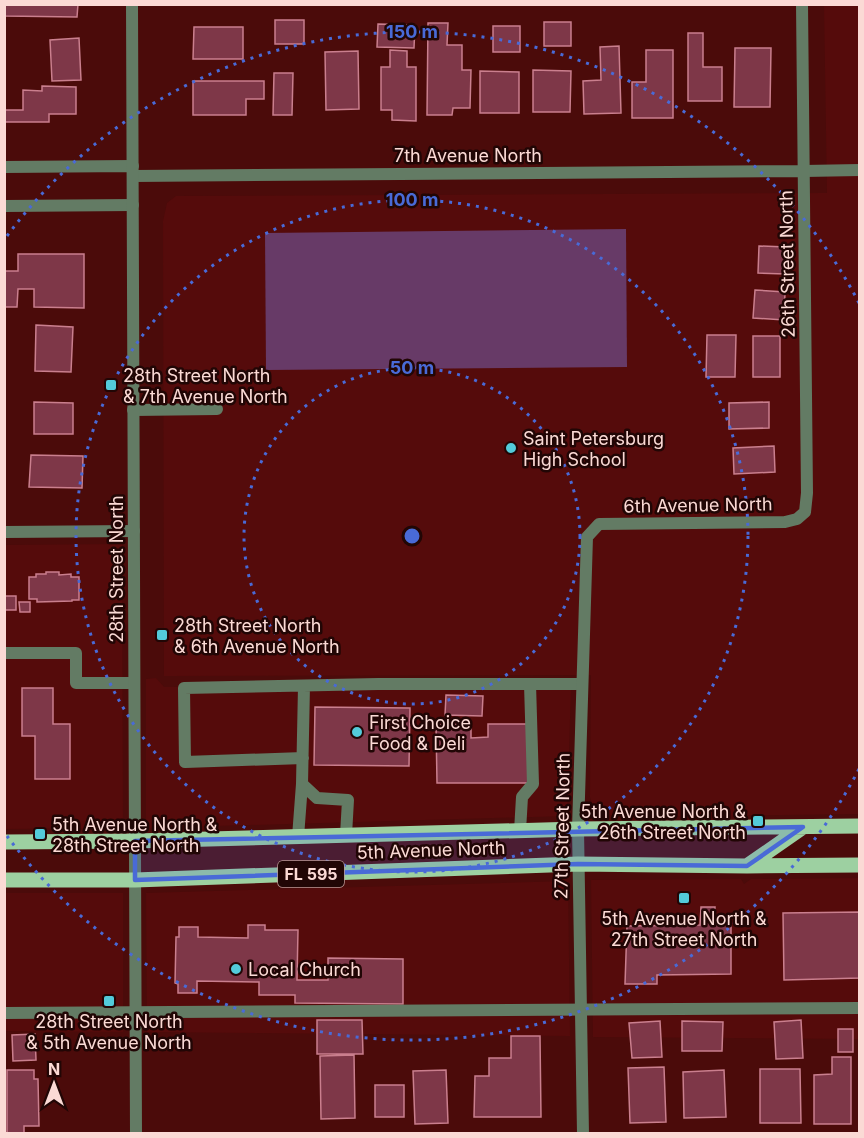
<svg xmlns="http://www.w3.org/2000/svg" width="864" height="1138" font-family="Inter,sans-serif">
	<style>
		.built { fill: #550b0b }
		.green { fill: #673a67 }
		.building { fill: #7e3748; stroke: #ca7f8e; stroke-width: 1.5 }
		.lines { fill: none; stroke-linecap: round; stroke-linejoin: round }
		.service { stroke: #637b64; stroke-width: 12 }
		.minor { stroke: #637b64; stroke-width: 12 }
		.tertiary { stroke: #637b64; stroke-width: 12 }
		.primary { stroke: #9dd0a1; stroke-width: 15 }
		.marked { fill: #496ad7; fill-opacity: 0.2; stroke: #496ad7; stroke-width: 4.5; stroke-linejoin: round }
		.ring { fill: none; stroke: #496ad7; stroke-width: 3; stroke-dasharray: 3 6 }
		.poi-dot { fill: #53cbda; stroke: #210605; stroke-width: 2 }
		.labels { text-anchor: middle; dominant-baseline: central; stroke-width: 5; stroke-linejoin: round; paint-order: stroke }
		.shield { fill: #210605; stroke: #ba9a97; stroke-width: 1.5 }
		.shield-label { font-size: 16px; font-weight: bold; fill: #fbdad5 }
		.street-label { font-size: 18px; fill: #fbdad5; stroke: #210605 }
		.poi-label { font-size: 18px; fill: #fbdad5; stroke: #210605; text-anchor: start }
		.centre { fill: #496ad7; stroke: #210605; stroke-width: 3 }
		.ring-label { font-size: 18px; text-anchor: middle; font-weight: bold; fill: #496ad7; stroke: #210605; stroke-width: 5; stroke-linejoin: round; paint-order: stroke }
	</style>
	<rect width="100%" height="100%" fill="#4b0b0a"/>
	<path class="built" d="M824 5H859V814L620 817 595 812 590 797 591 675 164 676 163 221 167 203 176 196 827 193Z
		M122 544 123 828 5 829 4 545Z
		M156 678 164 687 571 686 567 816 146 828V679Z
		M859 878V1039L593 1037 591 880 741 879 744 884 751 879Z
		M568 881 570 1036 147 1032 146 893Z
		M5 893H123V1032L5 1031Z"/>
	<path class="green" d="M626 229 627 367 266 370 265 233Z"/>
	<path class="building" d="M5 4H78L77 17 5 16Z
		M275 20H304V44H275Z
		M544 22H571V46H544Z
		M428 23H448L447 45H462V70H471L470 108H453L452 115H427Z
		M378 24 415 25 414 48 377 47Z
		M493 26H520V52H493Z
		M194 27H243V59H193Z
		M688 33H703V67H722V101H688Z
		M79 38 81 80 52 81 50 40Z
		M619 46 621 113 584 114 583 81 601 80 600 47Z
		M735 48H771L770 107H734Z
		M390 50 407 51V67H416V121L392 120V110H381V67H390Z
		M646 50H673V118H632V82H646Z
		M358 51 359 109 326 110 325 52Z
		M533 70 571 71 570 112H533Z
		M480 71 519 72V113H480Z
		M274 73H293L292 115H273Z
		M193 81H264V99H246V115H193Z
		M42 86 76 87V114H49V122H4V110H23V90L42 91Z
		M759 246 786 247 785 274 758 273Z
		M18 254H84V308L34 307V289H18L17 307H4V271H18Z
		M755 290 785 292 784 320 753 318Z
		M36 325 73 327 71 372 35 371Z
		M707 335H736L735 377H706Z
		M753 336H780V377H753Z
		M34 402 73 403V434H34Z
		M769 402V428L729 429V403Z
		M774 446 775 472 734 474 733 448Z
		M31 455 83 456 82 488 29 487Z
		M46 572H59V575L71 574V577H79V600H72V601L37 602V599H29V577H36V574H46Z
		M4 596H16V610H4Z
		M19 602H30V612H20Z
		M22 688H53V724H70V779H35V736H22Z
		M446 695 483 696 482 716 445 715Z
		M315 707 410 708 409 766 314 765Z
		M471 724V738L488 737V724H528V783H437L436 725Z
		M701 907H715L714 925H731V974L657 975V984H625L627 926 700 925Z
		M860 912V978L784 980 783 913Z
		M248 925H265V930H298L297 980H328V958L403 959V1004L295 1003V995H259V982L197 981V993H178V984L175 983 176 937H179V927H198V937L248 938Z
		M317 1020H362L363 1054H317Z
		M801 1020 803 1058 776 1059 774 1022Z
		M660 1021 662 1057 632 1058 629 1023Z
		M682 1021 723 1022 722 1051H682Z
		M838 1029H853V1052H838Z
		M35 1034 36 1060 13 1061 12 1035Z
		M511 1036H540L541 1117H474L475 1076H489V1058H511Z
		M354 1055 355 1118 321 1119 320 1056Z
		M832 1057H851V1124H814V1075L832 1074Z
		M664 1067 666 1122 630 1123 628 1068Z
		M760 1069H800L801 1123H760Z
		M7 1070H34V1079H38L39 1126H24V1133H7Z
		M446 1070 448 1123 415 1124 413 1071Z
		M724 1070 726 1117 684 1118 683 1072Z
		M375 1085H404V1117H375Z"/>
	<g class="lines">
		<path class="service" d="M804 171 860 170
			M133 410 217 409
			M4 653H76V683H134
			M304 686 302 784 317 798 348 800 346 835
			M303 758 185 762 184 688 378 684H582
			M520 831 522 797 533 784 530 684
			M298 837 302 784
			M4 1013 860 1008"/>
		<path class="minor" d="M4 167 133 166
			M133 176 804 171
			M4 206 133 205
			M4 532 134 531
			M583 1134 578 829 587 537 599 524 785 522 797 519 805 512 807 493 802 4"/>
		<path class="tertiary" d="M132 4 136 1134"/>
		<path class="primary" d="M4 842 135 841 578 829 860 826
			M747 866 803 827
			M4 880H135L578 864 747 866 860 865"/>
	</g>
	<path class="marked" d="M803 827 747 866 578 864 135 880V841Z"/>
	<g class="ring">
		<circle cx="412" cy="536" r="168"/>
		<circle cx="412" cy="536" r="336"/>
		<path d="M859 769A504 504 0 0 1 7 836M7 236A504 504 0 0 1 859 303"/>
	</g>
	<g class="poi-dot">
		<rect x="105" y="379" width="12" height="12" rx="3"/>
		<circle cx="511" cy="448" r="6"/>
		<rect x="156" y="629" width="12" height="12" rx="3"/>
		<circle cx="357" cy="732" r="6"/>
		<rect x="752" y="815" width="12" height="12" rx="3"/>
		<rect x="34" y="828" width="12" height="12" rx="3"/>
		<rect x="678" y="892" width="12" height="12" rx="3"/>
		<circle cx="236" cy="969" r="6"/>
		<rect x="103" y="995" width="12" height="12" rx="3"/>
	</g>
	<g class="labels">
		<rect class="shield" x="278" y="861" width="66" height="26" rx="4.5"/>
		<g class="shield-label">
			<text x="311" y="874">FL 595</text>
		</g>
		<g class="street-label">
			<text x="468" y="155">7th Avenue North</text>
			<text transform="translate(787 264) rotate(-91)">26th Street North</text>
			<text transform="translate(698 505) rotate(-1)">6th Avenue North</text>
			<text transform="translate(116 569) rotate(-90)">28th Street North</text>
			<text transform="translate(562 826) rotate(-89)">27th Street North</text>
			<text transform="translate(431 850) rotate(-2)">5th Avenue North</text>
		</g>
		<g class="poi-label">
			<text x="123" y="375">28th Street North<tspan x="123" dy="21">&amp; 7th Avenue North</tspan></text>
			<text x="523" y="438">Saint Petersburg<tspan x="523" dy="21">High School</tspan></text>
			<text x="174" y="625">28th Street North<tspan x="174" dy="21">&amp; 6th Avenue North</tspan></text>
			<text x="369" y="722">First Choice<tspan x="369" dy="21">Food &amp; Deli</tspan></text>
			<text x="746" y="811" text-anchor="end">5th Avenue North &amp;<tspan x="746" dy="21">26th Street North</tspan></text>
			<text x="52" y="824">5th Avenue North &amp;<tspan x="52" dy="21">28th Street North</tspan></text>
			<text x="684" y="918" text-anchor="middle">5th Avenue North &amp;<tspan x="684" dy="21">27th Street North</tspan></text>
			<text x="248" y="969">Local Church</text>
			<text x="109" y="1021" text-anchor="middle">28th Street North<tspan x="109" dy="21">&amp; 5th Avenue North</tspan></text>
		</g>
	</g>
	<circle cx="412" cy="536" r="9" class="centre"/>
	<g class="ring-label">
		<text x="412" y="38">150 m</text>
		<text x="412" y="206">100 m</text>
		<text x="412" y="374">50 m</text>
	</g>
	<rect width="864" height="1138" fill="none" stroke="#fbdad5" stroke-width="12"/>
	<g transform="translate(54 1084)" stroke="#210605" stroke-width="4.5" paint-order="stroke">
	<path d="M0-4.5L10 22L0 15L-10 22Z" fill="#fbdad5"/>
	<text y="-9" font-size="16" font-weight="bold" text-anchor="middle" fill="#fbdad5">N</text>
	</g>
</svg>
